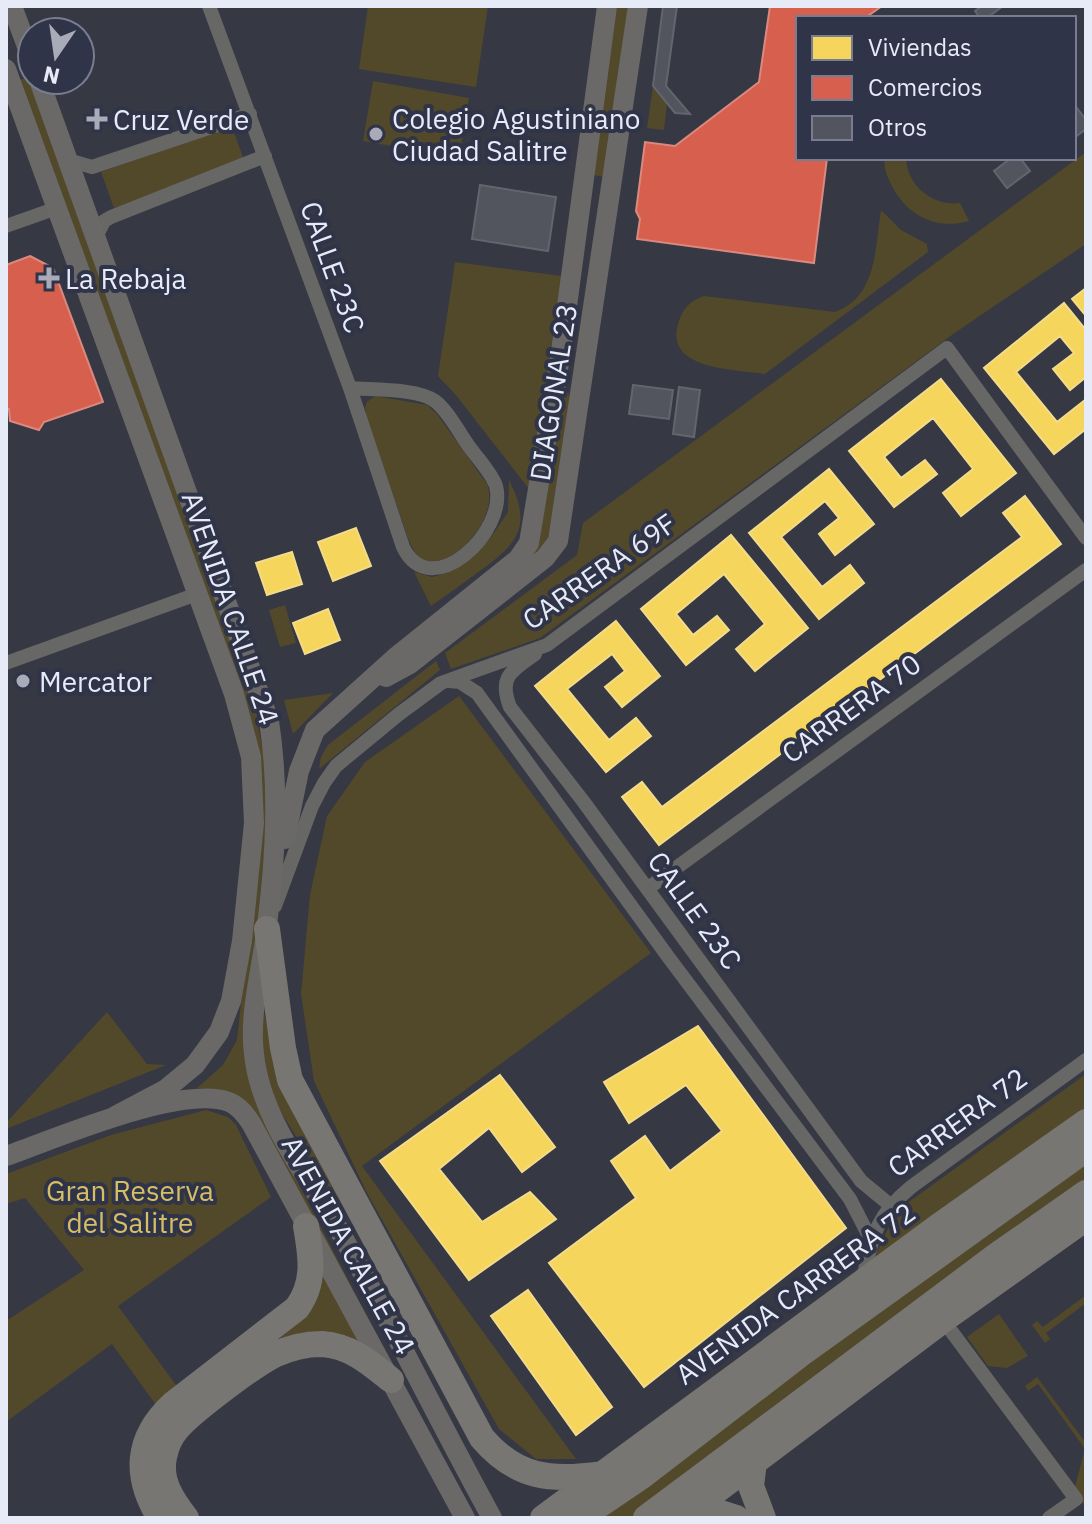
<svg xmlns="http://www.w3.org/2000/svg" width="1092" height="1524" font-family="'IBM Plex Sans',sans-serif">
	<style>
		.green { fill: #52492b }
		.homes { fill: #f6d55c; stroke: #f2db8a; stroke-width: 2 }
		.shops { fill: #d6604d; stroke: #db8980; stroke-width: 2 }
		.building { fill: #52555e; stroke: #63656e; stroke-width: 2 }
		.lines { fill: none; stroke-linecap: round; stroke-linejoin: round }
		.street { stroke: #676766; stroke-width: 14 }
		.secondary { stroke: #6a6967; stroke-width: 20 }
		.highway { stroke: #777673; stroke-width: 26 }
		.poi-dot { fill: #a9acb8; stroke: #303449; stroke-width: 3 }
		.labels { text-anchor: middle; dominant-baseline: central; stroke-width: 8; stroke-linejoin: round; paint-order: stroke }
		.poi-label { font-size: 28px; fill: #e7eaf7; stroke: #303449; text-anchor: start }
		.street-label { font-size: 28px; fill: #e7eaf7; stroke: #303449 }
		.park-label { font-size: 28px; fill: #d6be66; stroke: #303449 }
	</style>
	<rect width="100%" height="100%" fill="#363843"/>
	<path class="green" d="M368 6H488L476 87 359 69Z
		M615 6H630L607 177 592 175Z
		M28 77 136 373 255 710 264 757 267 820 250 1006 292 1171 364 1311 233 1095 218 1090 197 1088 223 1065 237 1040 246 957 257 761 17 81Z
		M373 81 469 98 459 158 363 141Z
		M653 86 667 103 664 130 647 128Z
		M231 124 244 160 114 208 101 172Z
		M1086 152V244L956 332 540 638 451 669 445 653 577 555 583 523Z
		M885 158H906C907 186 934 207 960 203L969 221C938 230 909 217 893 188 888 178 883 169 885 158Z
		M881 210 901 230 927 244 928 252 765 374C733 369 662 370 679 321 683 308 691 300 704 296L835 312C877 297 875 248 881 210Z
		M455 262 562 276 529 489 455 394 438 376Z
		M562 375 572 404 550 535 534 557 528 554Z
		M375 396 427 405 437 414 487 484C501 520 446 578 419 557 415 554 412 546 409 541L367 420 365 408 367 402Z
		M509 480C534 528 516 545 477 573 462 584 447 595 431 606L414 572 432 577 447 573 491 537 508 512Z
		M285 605 296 643 280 647 269 610Z
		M436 661 440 670 319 769 321 757 328 745Z
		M333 693 293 734 284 700Z
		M459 696 651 953 362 1166 576 1459H536L499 1429 366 1191 314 1081 301 994 310 895 327 816 365 762Z
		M264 1011 273 1061 332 1178 343 1214 272 1097 260 1038Z
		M107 1012 147 1064 166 1065 6 1129V1123Z
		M1086 1074V1113L872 1263 893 1218 906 1204Z
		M206 1110 228 1117 236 1125 271 1197 118 1306 176 1385 156 1405 112 1344 6 1422V1321L84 1270 25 1198 6 1204V1174L111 1135Z
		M1086 1158V1185L671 1492 633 1518H605L624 1497Z
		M324 1274 367 1349 301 1334 280 1338 315 1303Z
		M1086 1295V1303L1046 1333 1050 1339 1045 1343 1032 1325 1037 1321 1043 1327Z
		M999 1314 1028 1356 1007 1368 988 1366 967 1337Z
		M1037 1377 1086 1443V1508L1074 1490 1085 1449 1038 1384 1028 1391 1025 1386Z"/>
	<path class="homes" d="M1086 288V316L1072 299Z
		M1064 303 1086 330V377L1070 390 1053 369 1074 353 1060 336 1016 372 1057 422 1085 400 1086 402V429L1054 454 984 368Z
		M941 379 1016 473 961 516 943 493 973 469 933 418 884 457 901 478 925 460 937 474 894 507 849 451Z
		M829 469 874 524 835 555 819 534 839 518 825 501 781 537 822 587 850 565 864 583 819 619 749 533Z
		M1025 496 1061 544 659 845 622 797 642 782 662 807 1022 537 1003 513Z
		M356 528 371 566 333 581 318 542Z
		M731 535 808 628 755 671 736 649 765 624 724 574 676 614 693 635 717 616 729 630 686 665 641 609Z
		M292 552 302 584 267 595 256 563Z
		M328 609 340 640 305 654 293 623Z
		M616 621 660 676 622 707 605 687 625 671 612 654 567 689 609 740 636 718 651 736 606 772 535 686Z
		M698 1026 846 1228 644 1387 549 1263 636 1198 611 1161 645 1136 670 1171 722 1131 686 1085 629 1123 604 1082Z
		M500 1075 555 1147 522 1172 489 1128 439 1169 482 1222 530 1192 556 1219 469 1280 380 1161Z
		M528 1290 612 1407 576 1435 491 1316Z"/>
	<path class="shops" d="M770 6H882L865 18H798V158H827L814 263 637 239 640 219 636 211 645 142 675 146 759 82Z
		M30 256 53 268 103 402 44 422 39 430 10 421 9 409 6 408V265Z"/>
	<path class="building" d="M663 6H677L666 86 690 114 675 113 653 86Z
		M982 6H1003L987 18H980L975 11Z
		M1077 108 1086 120V129L1074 138V111Z
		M1011 158H1020L1030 171 1007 188 994 171Z
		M480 185 556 197 548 251 472 239Z
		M633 385 673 390 669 419 629 414Z
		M679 387 700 390 694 437 673 434Z"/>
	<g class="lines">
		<path class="street" d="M209 6 350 388 403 547C431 605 508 531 496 486 491 472 477 458 468 445 458 431 449 412 435 401 417 388 372 390 350 388
			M68 160 92 167 250 114
			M6 226 57 208
			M96 237 104 221 111 217 265 156
			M535 654C512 671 498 676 510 707L583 801 861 1181 890 1205
			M6 663 197 594
			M449 681 460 682 477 693 669 958 850 1199 871 1240
			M647 889 1086 570
			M275 906 312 806 324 783 336 766 399 714 441 683 547 645 947 348 1086 538
			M863 1279C873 1235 875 1217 911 1187L1086 1060
			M943 1320 1076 1499 1049 1518"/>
		<path class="secondary" d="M12 6 32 60
			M6 69 234 694 251 757 254 823 242 941 231 1001 219 1032 195 1065 166 1089 115 1116
			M39 80 269 721C280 792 275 863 266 933 261 972 249 1015 254 1054 261 1122 312 1181 344 1239 395 1331 441 1425 492 1518
			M386 677 410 664 545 558 558 541 638 6
			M285 839 299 771 315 730 397 656 518 559 529 543 561 351 607 6
			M6 1156C55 1139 181 1084 229 1102 239 1106 245 1114 251 1123L465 1518"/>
		<path class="highway" d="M267 929 283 1048 290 1080 482 1438C517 1479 552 1481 602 1474
			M754 1462 751 1486 763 1518
			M682 1516 717 1512 736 1518
			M160 1518C134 1476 136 1438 173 1404L297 1308C316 1282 311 1255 306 1226
			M186 1518C172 1500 159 1481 164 1457 166 1447 170 1437 177 1429 191 1412 254 1365 274 1355 289 1348 306 1344 322 1344 351 1346 370 1363 391 1380
			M543 1518 939 1226 1086 1122
			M580 1518 642 1476 802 1353 1086 1149
			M646 1518 996 1256 1086 1193
			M680 1518 943 1320 1086 1218"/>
	</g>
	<g class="poi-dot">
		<path d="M93 107h8v8h8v8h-8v8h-8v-8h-8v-8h8z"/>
		<circle cx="376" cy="134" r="8"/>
		<path d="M45 266h8v8h8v8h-8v8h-8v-8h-8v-8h8z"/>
		<circle cx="23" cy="681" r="8"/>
	</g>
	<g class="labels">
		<g class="poi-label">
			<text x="392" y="118">Colegio Agustiniano<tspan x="392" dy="32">Ciudad Salitre</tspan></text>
			<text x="113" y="119">Cruz Verde</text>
			<text x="65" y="278">La Rebaja</text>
			<text x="39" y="681">Mercator</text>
		</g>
		<g class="street-label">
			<text transform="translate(333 267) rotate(70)">CALLE 23C</text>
			<text transform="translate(553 392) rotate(-81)">DIAGONAL 23</text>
			<text transform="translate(599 571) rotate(-35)">CARRERA 69F</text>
			<text transform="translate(231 608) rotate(71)">AVENIDA CALLE 24</text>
			<text transform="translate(851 708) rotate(-36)">CARRERA 70</text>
			<text transform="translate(695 910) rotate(54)">CALLE 23C</text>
			<text transform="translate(957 1122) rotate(-36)">CARRERA 72</text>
			<text transform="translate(349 1245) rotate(61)">AVENIDA CALLE 24</text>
			<text transform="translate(795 1293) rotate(-36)">AVENIDA CARRERA 72</text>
		</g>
		<g class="park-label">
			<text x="130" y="1190">Gran Reserva<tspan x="130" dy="32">del Salitre</tspan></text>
		</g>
	</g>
	<rect width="1092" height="1524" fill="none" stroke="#e7eaf7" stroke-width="16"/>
	<rect x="796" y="16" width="280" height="144" fill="#303449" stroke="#797d8f" stroke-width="2"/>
	<rect x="812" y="36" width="40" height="24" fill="#f6d55c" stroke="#797d8f" stroke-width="2"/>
	<text x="868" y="56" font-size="24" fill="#e7eaf7">Viviendas</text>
	<rect x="812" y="76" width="40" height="24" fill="#d6604d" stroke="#797d8f" stroke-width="2"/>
	<text x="868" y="96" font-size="24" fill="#e7eaf7">Comercios</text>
	<rect x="812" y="116" width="40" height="24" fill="#52555e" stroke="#797d8f" stroke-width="2"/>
	<text x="868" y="136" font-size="24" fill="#e7eaf7">Otros</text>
	<g transform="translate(56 56) rotate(193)"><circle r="38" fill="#303449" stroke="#797d8f" stroke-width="2"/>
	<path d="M0-6L14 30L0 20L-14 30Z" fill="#a9acb8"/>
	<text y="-12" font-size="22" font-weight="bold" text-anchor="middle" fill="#e7eaf7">N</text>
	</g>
</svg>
